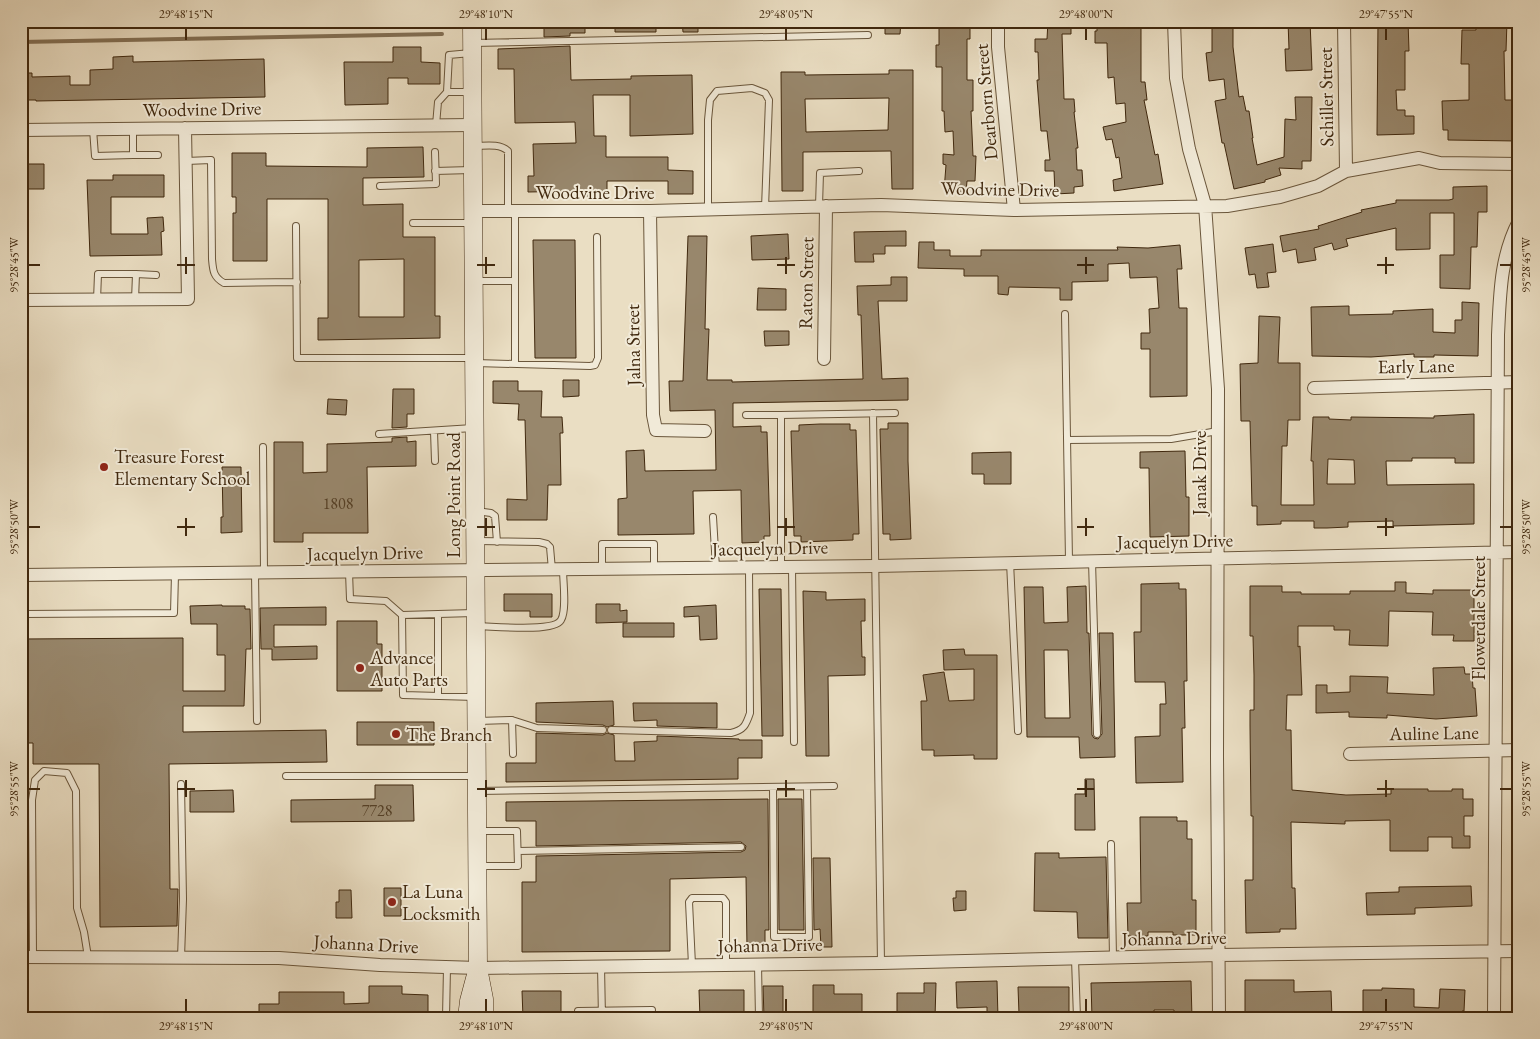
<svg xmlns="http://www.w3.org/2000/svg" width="1540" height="1039" font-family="'EB Garamond',serif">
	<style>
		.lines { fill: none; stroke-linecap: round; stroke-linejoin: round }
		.stream { stroke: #837055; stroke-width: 4 }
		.building { fill: #98876c; stroke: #40280e; fill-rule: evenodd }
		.service-casing { stroke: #6a563b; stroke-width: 8 }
		.minor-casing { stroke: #6a563b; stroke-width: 14 }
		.secondary-casing { stroke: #40280e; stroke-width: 19 }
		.service { stroke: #f1ead8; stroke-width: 6 }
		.minor { stroke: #f1ead8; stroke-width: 12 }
		.secondary { stroke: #f1ead8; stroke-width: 18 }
		.ticks { fill: none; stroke: #40280e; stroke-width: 2 }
		.poi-dot { fill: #8f2418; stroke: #f1ead8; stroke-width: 2 }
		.labels { text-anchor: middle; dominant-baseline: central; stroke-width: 4; stroke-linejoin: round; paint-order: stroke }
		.number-label { font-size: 16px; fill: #564026 }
		.street-label { font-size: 19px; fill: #40280e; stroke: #f1ead8 }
		.poi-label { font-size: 19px; fill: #40280e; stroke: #f1ead8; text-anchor: start }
		.neatline { fill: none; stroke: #40280e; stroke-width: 2 }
		.ticks-label { font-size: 12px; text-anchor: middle; fill: #40280e }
	</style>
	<rect width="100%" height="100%" fill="#eadec3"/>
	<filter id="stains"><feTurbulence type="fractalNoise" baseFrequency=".004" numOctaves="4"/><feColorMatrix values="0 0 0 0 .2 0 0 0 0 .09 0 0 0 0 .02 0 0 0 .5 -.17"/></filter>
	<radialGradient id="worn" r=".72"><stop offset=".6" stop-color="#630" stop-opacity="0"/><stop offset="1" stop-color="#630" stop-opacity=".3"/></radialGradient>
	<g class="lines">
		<path class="stream" d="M21 42 442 34"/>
	</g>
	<path class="building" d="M544 21H585V33H570V36L544 37Z
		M615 21H656V32H615Z
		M682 21H698V32H683Z
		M885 21H901L900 34H885Z
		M939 21H970V39H967V80H973V111H971L973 156H976L975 181H967L966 192 944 191 946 165 943 164V154L954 155 953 131 945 132 944 111H942V67H936V45H939Z
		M1048 21H1071V34H1062L1064 99H1074L1075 112H1074L1078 148H1076L1077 170H1082L1083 186 1074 187V193L1055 194 1054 171H1045V160H1050L1047 131H1041L1037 80H1039L1038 52H1035V39H1047Z
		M1097 21H1141V82H1145L1147 100H1144L1155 155 1158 154 1163 184 1114 191 1113 180 1122 178 1119 157 1116 158 1112 139 1106 140 1103 127 1126 122 1125 103 1116 104 1114 77 1108 78 1107 43H1095V31H1097Z
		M1212 21H1233V47L1239 97 1243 96 1246 111H1249L1253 138H1252L1257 165 1284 157 1285 119 1296 120 1295 97H1312L1311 161H1302V169L1279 168 1281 175 1265 180V182L1234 189 1224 143H1222L1215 101 1226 99 1224 79 1209 81 1206 53 1212 52Z
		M1288 21H1310L1312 70 1286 71 1285 49H1289Z
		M1378 21H1408L1409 51H1405V90H1396L1397 110H1405V116H1414V134L1377 135Z
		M1476 21H1507L1506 51H1504L1505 100H1517V141L1448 140V130H1443L1442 101 1469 100V64H1461L1462 30H1476Z
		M570 46 571 80 631 79V76L692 75 693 134 630 136V95H593L594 136H606V157H668V170L693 171V194H668V181H607V196H582V191L528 192V176H534L533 144 576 143 575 122 515 123 514 69H498V49Z
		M393 47H421V62L440 63V84H408V78H388V104L345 105 344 62H393Z
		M133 56V62L264 59 265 97 36 101V100H21V73H32V77L70 76V85H90V70L113 69V57Z
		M889 70H913V189H892L891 151 803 152V191H782L781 72H805V75L889 74ZM889 98 888 130 806 132 805 99Z
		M423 147 424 177 363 178V205L403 204V237H435V316H440V338L318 340V318H328V199H267V261H233V213H236V197H232V153H266V166L367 167V148ZM404 259V317H359V260Z
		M21 164H44V189H21Z
		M113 175H164V197H111V234H148L147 218 163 217 164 231 161 232 162 255 90 256 87 180H113Z
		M1487 186V212H1478L1477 247H1471L1470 289 1440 288V255H1454V213H1430V249L1396 250V228L1346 239 1348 246 1334 250 1332 243 1314 248 1316 260 1298 263 1296 249 1283 252 1280 236 1319 229 1318 226 1362 212 1361 210 1396 203V200H1449L1453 199V187Z
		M906 231V246H885V254H873L874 262H855L854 232Z
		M788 234 789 259 752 260 751 236Z
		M688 236H707L705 329H709L707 380H732V382L863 379 861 315H858L857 286 891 285V277H907V301H878L882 379 908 378V400L733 403V427L761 426V432H767L770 536H764V542L742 543 741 490 693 491 694 534 618 535V499L627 498 626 451 644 450 645 471 716 470 715 410 670 411 669 381H683Z
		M533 240H575L576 358H535Z
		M919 242H934V250H950V256H981V250H1118L1117 247 1148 248 1180 245 1182 269H1177L1179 308H1187V396L1150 397V349H1141V333H1150L1149 309 1159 308 1157 277 1130 278 1129 263 1108 264V281L1072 282V300H1060V288L1009 287 1008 295 998 294V276H964V269L918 268Z
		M1273 244 1276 272 1267 273 1269 287 1257 288 1255 274 1249 275 1245 248Z
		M758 288 786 289V310H757Z
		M1462 302 1479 303 1478 356 1434 355V357H1414V354L1371 357 1312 356 1311 307 1349 306V315L1393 314V311L1433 309V332L1455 333V320H1462Z
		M1259 316 1280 317 1278 363H1300V420H1288L1287 446H1282L1281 505H1314L1313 461H1311L1313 417H1329V419L1351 420V417L1434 418V416L1474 414V463H1455V458H1412V461H1386L1387 485 1474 484V524L1393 526V521L1348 522V527L1327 528H1314V521H1281V524L1257 525V506H1252L1250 421H1241L1240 364 1258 363ZM1328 459 1354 460 1355 484H1327Z
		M764 331H789V345L765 346Z
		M563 380H579V396L563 397Z
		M493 381H518V391H542L541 417H562L563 433H560L561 485H548L547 520H507V499L527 500 525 420H518L519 404 493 403Z
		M393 389H414V414H407V427L392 428Z
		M328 399 347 400 346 415 327 414Z
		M888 423H908V461L911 539 890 540V534H883L880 429H888Z
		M820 424H850V430H856L859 534H853V540L801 542V536H794L791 431H799V425Z
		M407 437V442L416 441V466L367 467 368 533H303V542H274V442H303V473L327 472V444L392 442V438Z
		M1185 451 1186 497H1189V536L1150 537 1149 468H1140V452Z
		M1011 452V484H984V474H972V453Z
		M222 467H241L242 532 221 533V517H223Z
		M1395 582H1406V593L1433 594V590H1474V641H1453L1454 635H1432L1433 612 1389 611 1388 646 1349 645 1350 630H1334V626H1298V647L1300 646 1302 695H1287L1286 730H1291L1292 790 1346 795 1391 794V789H1428V791H1452V789H1463V799H1473V816H1464V836H1470V848H1452V837H1428V851H1390V820L1345 821V824L1291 822 1292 888H1295L1296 929H1280V932L1246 933 1245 880H1253V816H1251L1250 725V710H1254V675L1253 636H1250V586H1282V592H1301V594H1350V591H1395Z
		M1179 583V589H1186L1187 681H1184L1185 728H1182L1183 782 1136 783 1135 737 1160 736V704H1166L1165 682H1135L1134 632H1141V584Z
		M1086 586 1087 633H1089L1092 735 1094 738 1098 739 1102 734 1099 633H1113L1115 757 1080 758 1079 737H1027L1024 587H1043L1044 623 1068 622 1067 587ZM1044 650H1068L1070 718H1045Z
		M759 589H781L783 736H762Z
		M803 591 826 592V600L865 599V621H861L862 657H865V675L828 676 829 756H806Z
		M504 594H552V617H530V611H504Z
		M596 604H620V611L627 610V622L596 623Z
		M222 605V606H245V609H250L251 649H246L244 706H183V732L326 730 327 762 169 764 170 889H178L177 926 100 927 99 764H33V743H21V639L183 638V691H225V655H217V624H191L190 606Z
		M716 605 717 639 700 640 699 616 684 617V607Z
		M326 607V625H274V647L317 646V659L272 660V649H261L260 608Z
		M337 621H377V644H382V691H337Z
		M623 623H674V637H623Z
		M964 649 965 655H997V759H974V755L934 756V750H922L921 701H927L923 675 944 672 949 701 974 700V669L944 670 943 650Z
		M1464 667 1465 674H1472L1473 688H1475L1477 716 1436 719 1387 715V718L1349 717V712L1316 713V685H1327V693L1350 692V676L1388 677 1387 693 1434 695 1433 668Z
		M613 701 614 725 607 727 603 725 536 722V703Z
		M633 703H717V728L657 726V720L634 721Z
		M357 722H434V745H357Z
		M536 733 603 735 607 733 614 735 615 761H635L634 742 657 741V736L739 739V740H762V758H738V779L506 782V763H536Z
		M1085 779H1094L1095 830H1075V794H1085Z
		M375 785H413L414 821 291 822V800L375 799Z
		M233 790 234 812H190V791Z
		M768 799 769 930H765V947L747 948 746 877 670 879V951L522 952V882H536V856L741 852 745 850 746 846 741 842 536 846V821H506V802Z
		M778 799H802L804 930H779Z
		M1140 817H1177V821H1187V839H1192V900H1196V935H1173V932H1148V936H1128L1127 903H1141Z
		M1035 853H1059V858L1106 857 1108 938H1078L1077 912 1034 911Z
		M813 858H830L832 947H821L820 929 814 930Z
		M1471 886 1472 906 1415 908V914L1367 915 1366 893 1399 892V887Z
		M384 888H401V916H384Z
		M339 890H351L352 918H336V902H339Z
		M956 891H966V910L954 911 953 898H956Z
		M1245 980H1294V992L1331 991 1332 1018H1245Z
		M997 981 998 1018H987V1007L957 1008 956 982Z
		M1191 981 1192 1018H1174V1010H1154V1018H1092L1091 983Z
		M924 983H936L935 1018H897V993H924Z
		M813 985H834V994H862V1018H813Z
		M369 986H402V994L428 995V1018H259V1004H279V992H344V1004L369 1003Z
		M763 986H783V1018H764Z
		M1018 987H1069V1018H1032V1014H1019Z
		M1382 988 1414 989V1007L1439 1008 1440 989 1465 990 1464 1011H1462V1018H1363V990H1382Z
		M699 990H744V1018H700Z
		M522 991H561V1018H523Z"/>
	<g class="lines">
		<g class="service-casing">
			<path id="service" d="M473 43 868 35
				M471 53 449 55 447 92H472
				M436 125 438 102 447 92
				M93 129 95 156 133 155V129
				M474 146C485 146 499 143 508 151V211
				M133 155H158
				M186 161 211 160 212 259C213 270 213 277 224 283L297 282
				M435 171 471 170
				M380 186 436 184 435 152
				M819 206 820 173 859 171
				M708 209V120L710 100 717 91 752 88 765 93 769 100 765 208
				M515 211V364
				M413 223H472
				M296 226 297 358H473
				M136 274 156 275
				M475 281H515
				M97 300 98 274H136L135 300
				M1065 314 1069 561
				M475 363 590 366 595 365 598 358 597 237
				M873 413 881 963
				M746 415H781
				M434 431 435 461
				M379 434 473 428
				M1067 440 1171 439 1218 431
				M263 447 264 573
				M476 511 491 513 495 516 497 542
				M713 517 716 568
				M478 541 539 542 547 544 550 547 552 570
				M1092 561 1097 734
				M1010 562 1018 731
				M781 567V415L895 413
				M792 567 794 742
				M602 569V544H654V568
				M349 572 350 599 386 601 402 615
				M255 573 257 721
				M23 575V614L174 613 175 574
				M474 613 402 615 403 695 476 697
				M477 626C492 626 554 633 561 620 567 610 563 582 563 569
				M438 696V615
				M512 720 513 754
				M478 721 512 720 537 728 603 730
				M611 730 731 733C744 730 746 725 750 713L749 568
				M286 776H476
				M181 784 183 899 181 958
				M773 787 774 937H809L807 787
				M478 791 834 786
				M477 831H517L518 866H478
				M1111 844 1113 958
				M518 851 741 847
				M33 957 32 800 35 780 44 771 67 773 76 791 77 908 84 932 88 957
				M1075 959 1077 1018
				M758 964 759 1018
				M692 965 689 902 692 898H723L726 902V965
				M601 966 602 1018
				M21 999 23 996 24 957
				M446 1018 447 967
				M578 1018V1011L652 1010"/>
		</g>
		<g class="minor-casing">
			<path id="minor" d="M998 21V47L1014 210
				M1174 21 1176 78 1189 149 1205 205 1218 389 1217 756 1219 1018
				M1344 21 1346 171
				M21 130 472 125
				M473 211H650L881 205 1014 210 1227 206 1280 197 1318 186 1346 171 1419 158 1440 163 1519 164
				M650 211 653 415 656 430 705 431
				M21 300 188 299 185 128
				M824 359 826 206
				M1314 388 1519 382
				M21 575 875 566 1519 552
				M1350 754 1519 750
				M21 957 279 958 380 965 478 968 881 963 1219 955 1519 951
				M1494 1018 1498 335C1500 295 1500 257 1519 221"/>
		</g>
		<g class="secondary-casing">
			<path id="secondary" d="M472 21 478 968 484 999V1018
				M467 1018 469 1001 477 971"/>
		</g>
		<use href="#service" class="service"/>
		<use href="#minor" class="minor"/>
		<use href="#secondary" class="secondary"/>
	</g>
	<path class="ticks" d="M186 28V40M486 28V40M786 28V40M1086 28V40M1386 28V40M186 257V274M486 257V274M786 257V274M1086 257V274M1386 257V274M28 265H40M177 265H195M477 265H495M777 265H795M1077 265H1094M1377 265H1394M1500 265H1512M186 518V536M486 518V536M786 518V536M1086 518V536M1386 518V536M28 527H40M177 527H195M477 527H495M777 527H795M1077 527H1094M1377 527H1394M1500 527H1512M186 780V797M486 780V797M786 780V797M1086 780V797M1386 780V797M28 789H40M177 789H195M477 789H495M777 789H795M1077 789H1094M1377 789H1394M1500 789H1512M186 999V1012M486 999V1012M786 999V1012M1086 999V1012M1386 999V1012"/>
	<g class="poi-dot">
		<circle cx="104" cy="467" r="5"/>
		<circle cx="360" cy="668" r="5"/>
		<circle cx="396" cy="734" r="5"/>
		<circle cx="392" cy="902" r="5"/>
	</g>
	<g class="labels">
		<g class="number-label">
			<text x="338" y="503">1808</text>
			<text x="377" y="810">7728</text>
		</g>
		<g class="street-label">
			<text transform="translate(1326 97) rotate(-91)">Schiller Street</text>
			<text transform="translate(986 102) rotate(-95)">Dearborn Street</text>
			<text transform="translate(202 109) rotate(-1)">Woodvine Drive</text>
			<text transform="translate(1000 189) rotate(1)">Woodvine Drive</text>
			<text x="595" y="192">Woodvine Drive</text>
			<text transform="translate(806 283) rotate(-89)">Raton Street</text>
			<text transform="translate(633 345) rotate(-91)">Jalna Street</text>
			<text transform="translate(1416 366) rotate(-1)">Early Lane</text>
			<text transform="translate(1199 473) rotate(-90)">Janak Drive</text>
			<text transform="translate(453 495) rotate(-90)">Long Point Road</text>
			<text transform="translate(1175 541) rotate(-1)">Jacquelyn Drive</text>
			<text transform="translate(770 548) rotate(-1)">Jacquelyn Drive</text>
			<text transform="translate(365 553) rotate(-1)">Jacquelyn Drive</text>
			<text transform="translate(1478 618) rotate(-90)">Flowerdale Street</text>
			<text transform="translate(1434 733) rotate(-1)">Auline Lane</text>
			<text transform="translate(1174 938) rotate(-1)">Johanna Drive</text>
			<text transform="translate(366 944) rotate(3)">Johanna Drive</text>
			<text transform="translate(770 945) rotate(-1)">Johanna Drive</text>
		</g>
		<g class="poi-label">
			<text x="114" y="456">Treasure Forest<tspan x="114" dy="22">Elementary School</tspan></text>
			<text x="370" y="657">Advance<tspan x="370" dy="22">Auto Parts</tspan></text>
			<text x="406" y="734">The Branch</text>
			<text x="402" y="891">La Luna<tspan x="402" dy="22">Locksmith</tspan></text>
		</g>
	</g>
	<rect width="1540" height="1039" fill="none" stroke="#eadec3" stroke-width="55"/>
	<rect x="28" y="28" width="1484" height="984" class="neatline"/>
	<g class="ticks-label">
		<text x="186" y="18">29°48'15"N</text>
		<text x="486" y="18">29°48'10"N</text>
		<text x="786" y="18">29°48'05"N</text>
		<text x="1086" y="18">29°48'00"N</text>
		<text x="1386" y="18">29°47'55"N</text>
		<text transform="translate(1526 265) rotate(-90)" y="4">95°28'45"W</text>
		<text transform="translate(14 265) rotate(-90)" y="4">95°28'45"W</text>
		<text transform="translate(1526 527) rotate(-90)" y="4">95°28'50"W</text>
		<text transform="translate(14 527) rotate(-90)" y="4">95°28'50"W</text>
		<text transform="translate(1526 789) rotate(-90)" y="4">95°28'55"W</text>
		<text transform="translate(14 789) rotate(-90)" y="4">95°28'55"W</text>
		<text x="186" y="1030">29°48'15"N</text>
		<text x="486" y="1030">29°48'10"N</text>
		<text x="786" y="1030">29°48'05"N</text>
		<text x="1086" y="1030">29°48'00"N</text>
		<text x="1386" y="1030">29°47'55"N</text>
	</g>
	<rect width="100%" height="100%" filter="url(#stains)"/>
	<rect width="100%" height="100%" fill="url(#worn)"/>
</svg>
